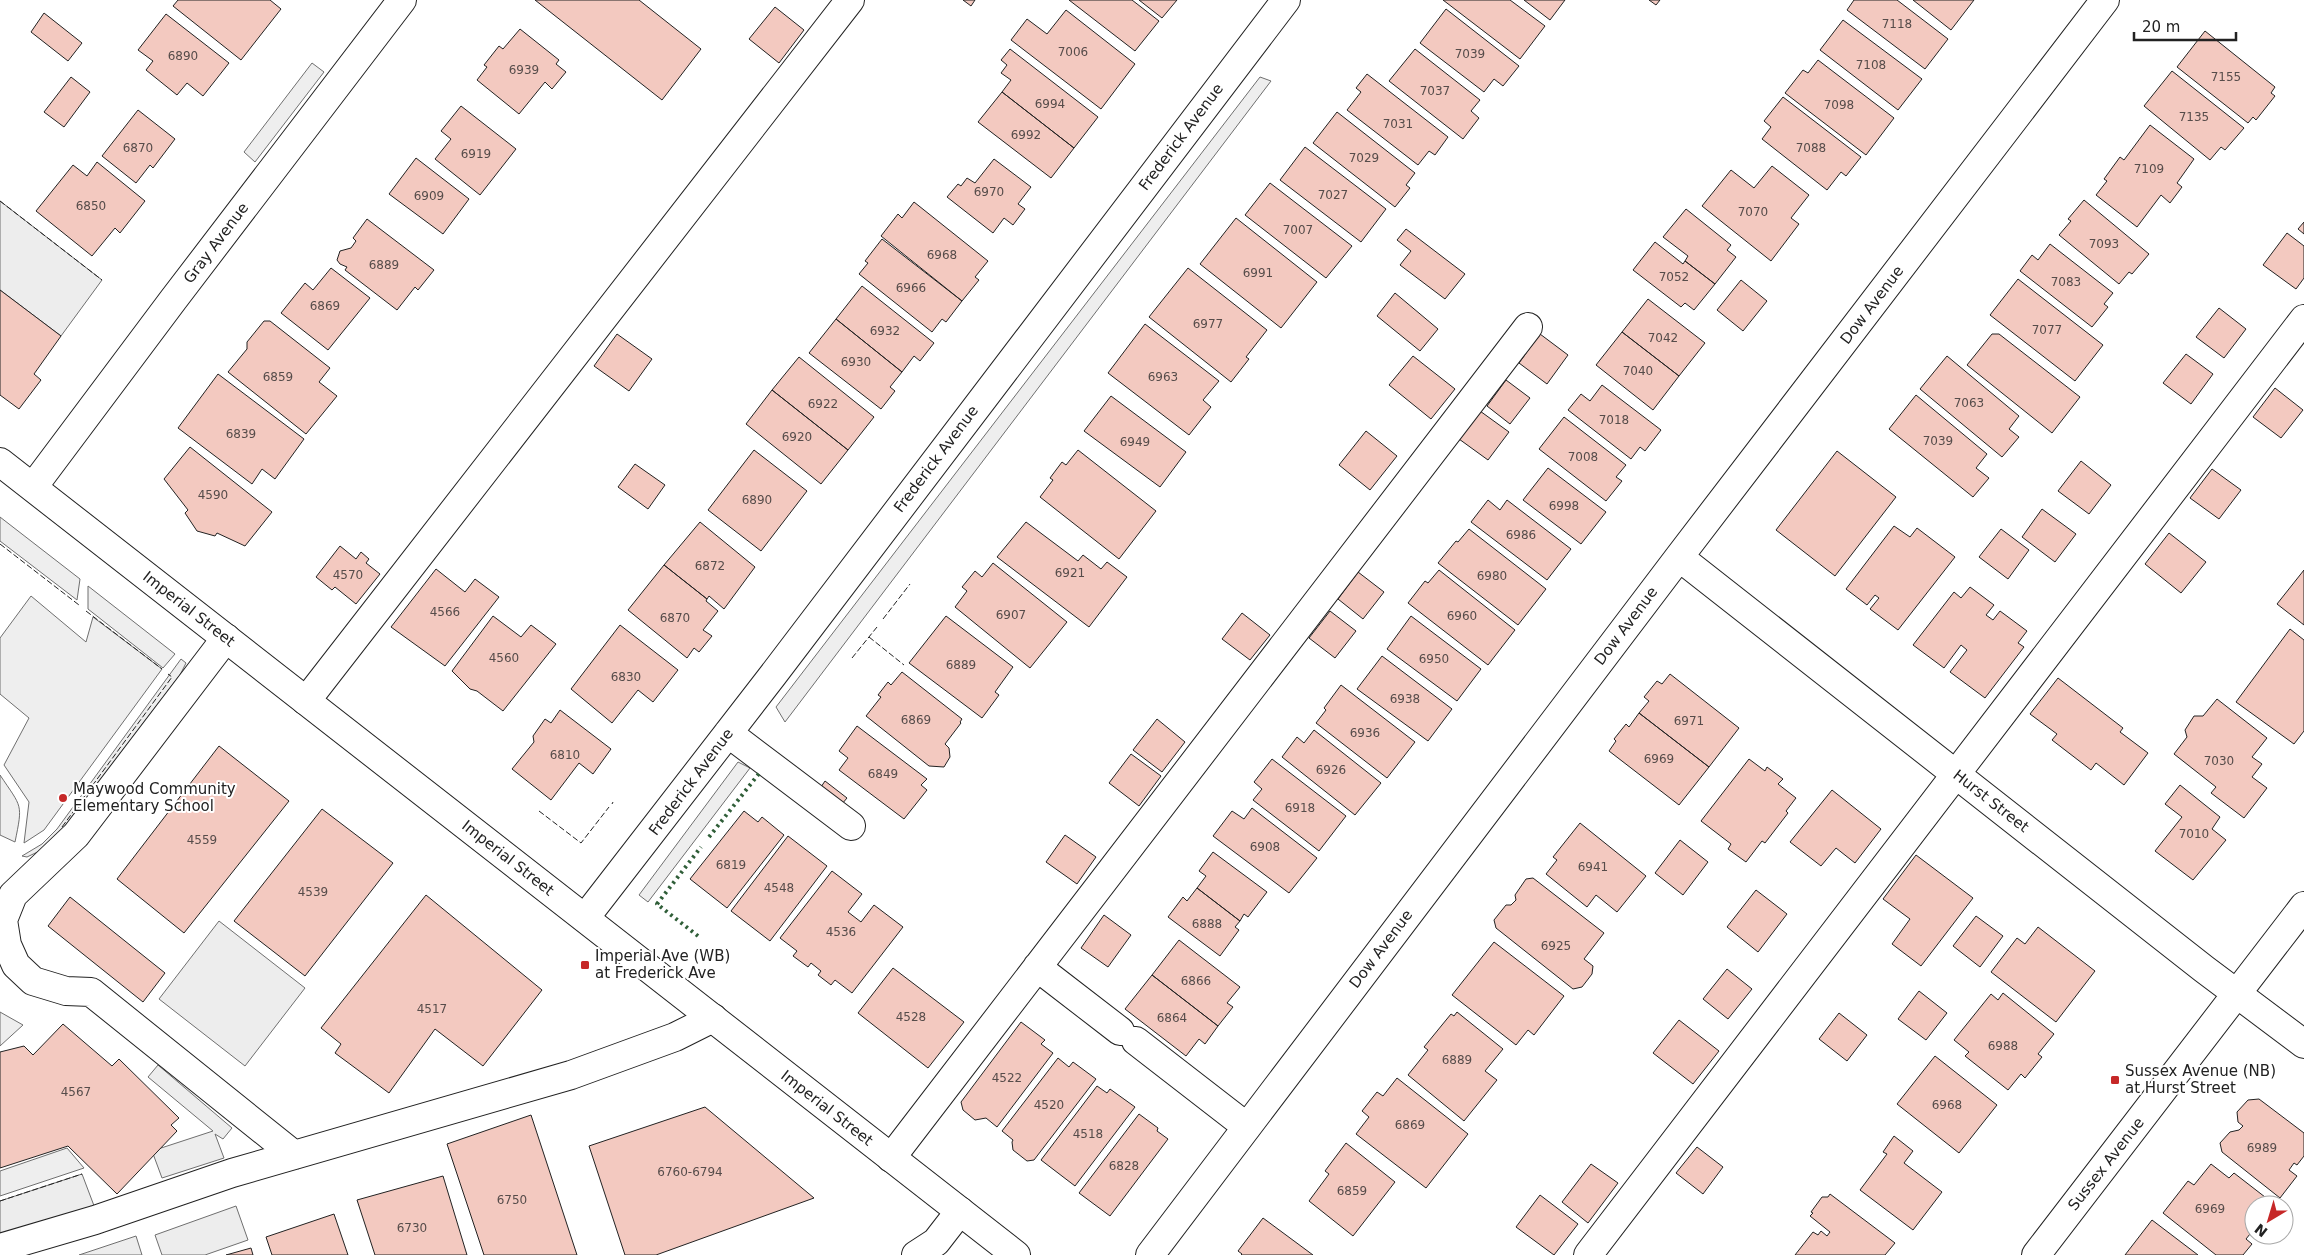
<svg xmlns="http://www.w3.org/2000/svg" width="2304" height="1255" font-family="'DejaVu Sans',sans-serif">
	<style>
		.green { fill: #eee; stroke: #6f6f6f }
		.parking { fill: #ededed; stroke: #6f6f6f }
		.building { fill: #f3c9c0; stroke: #222 }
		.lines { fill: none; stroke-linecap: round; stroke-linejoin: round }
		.minor-casing { stroke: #222; stroke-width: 30 }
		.major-casing { stroke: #222; stroke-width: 30 }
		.minor { stroke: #fff; stroke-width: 28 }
		.major { stroke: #fff; stroke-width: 28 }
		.hedge { stroke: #2f5e38; stroke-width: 4; stroke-dasharray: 2.5 4; stroke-linecap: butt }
		.fence { stroke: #222; stroke-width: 1; stroke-dasharray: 6 2.5; stroke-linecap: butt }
		.poi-dot { fill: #c62828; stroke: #fff; stroke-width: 2 }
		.labels { text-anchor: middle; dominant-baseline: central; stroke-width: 4; stroke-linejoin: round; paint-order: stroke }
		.number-label { font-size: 12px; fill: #564c4a }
		.street-label { font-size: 15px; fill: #222; stroke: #fff }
		.poi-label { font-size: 15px; fill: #222; stroke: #fff; text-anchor: start }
	</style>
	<rect width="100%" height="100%" fill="#fff"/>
	<path class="green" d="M312 63 324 72 255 162 244 152Z
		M1260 77 1271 81 785 722 776 707Z
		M0 517 80 579 77 600 0 541Z
		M88 586 175 654 163 668 88 609Z
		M31 596 86 642 93 617 162 669 44 830 24 843 29 802 4 765 29 718 0 694V638Z
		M181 659 186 663 180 675 50 846 27 857 22 856 42 844 57 829Z
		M738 762 750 768 648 902 639 895Z
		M0 775C22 808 23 803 15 842L0 835Z
		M0 1012 23 1025 0 1046Z
		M67 1148 84 1168 0 1196V1171Z"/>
	<path class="parking" d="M0 201 102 280 61 336 0 290Z
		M219 921 305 988 245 1066 159 999Z
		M158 1065 232 1128 223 1139 215 1134 224 1158 162 1178 152 1151 213 1131 148 1077Z
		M82 1174 96 1211 0 1238V1201Z
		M236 1206 248 1240 205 1255H162L155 1235Z
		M136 1236 142 1255H79Z"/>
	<path class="building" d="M178 0H270L281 9 241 60 173 6Z
		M535 0H639L701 49 662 100Z
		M963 0H975L971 6Z
		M1069 0H1132L1159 21 1135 51Z
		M1139 0H1177L1162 18Z
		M1443 0H1510L1545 26 1520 59Z
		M1524 0H1565L1550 20Z
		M1649 0H1660L1656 5Z
		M1854 0H1897L1948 39 1925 69 1847 10Z
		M1913 0H1974L1951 30Z
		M775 7 804 30 779 63 749 39Z
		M1446 9 1519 66 1503 86 1494 79 1484 92 1420 43Z
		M1066 10 1135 64 1101 109 1011 40 1027 19 1047 34Z
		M44 13 82 43 68 61 31 32Z
		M166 14 229 63 203 96 187 83 177 95 146 70 153 61 138 50Z
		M1843 20 1922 79 1898 110 1820 50Z
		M520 29 559 60 556 64 566 72 552 89 545 82 519 114 477 80 487 67 484 65 499 46 503 49Z
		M2205 31 2275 87 2271 93 2275 96 2256 120 2253 117 2248 123 2177 67Z
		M1010 49 1098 117 1074 148 1002 92 1011 80 1001 73 1007 65 1001 60Z
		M1415 49 1480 100 1471 111 1479 118 1463 139 1389 81Z
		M1818 60 1894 118 1866 155 1785 93 1803 70 1808 73Z
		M2172 71 2244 128 2225 150 2221 147 2210 160 2144 106Z
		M1367 74 1448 137 1435 155 1429 151 1418 165 1347 110 1361 92 1356 88Z
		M71 77 90 92 64 127 44 112Z
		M1002 92 1074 148 1051 178 978 122Z
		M1783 97 1861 157 1846 176 1841 172 1827 190 1762 139 1771 127 1764 121Z
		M461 106 516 149 480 195 435 159 451 139 441 131Z
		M138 110 175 139 153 168 150 165 136 183 102 156Z
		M1337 112 1415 173 1406 185 1410 188 1395 207 1313 143Z
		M2150 125 2194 159 2177 183 2182 187 2170 203 2161 195 2137 227 2096 195 2107 181 2104 179 2120 157 2124 160Z
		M1305 147 1386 209 1361 242 1280 180Z
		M416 158 469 199 443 234 389 194Z
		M994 159 1031 187 1018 204 1025 209 1013 225 1004 218 993 233 947 197 958 184 961 186 967 178 975 183Z
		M97 162 145 201 120 233 115 228 92 256 36 211 73 165 87 176Z
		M1772 166 1809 195 1791 218 1799 224 1771 261 1702 206 1731 170 1754 188Z
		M1270 183 1352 246 1326 278 1245 215Z
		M2084 200 2149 254 2132 274 2129 272 2119 284 2059 235 2071 221 2068 219Z
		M914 202 988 261 975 277 979 280 962 301 881 236 898 214 902 218Z
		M1686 209 1731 245 1727 250 1736 257 1715 284 1685 261 1688 256 1663 237Z
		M1236 218 1317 282 1281 328 1200 264Z
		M367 219 434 270 418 290 415 287 397 310 345 270 347 267 340 264 337 260 340 251 351 248 356 241 353 238Z
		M2304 222V234L2298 229Z
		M1406 229 1465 274 1445 299 1400 265 1411 251 1397 240Z
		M2287 233 2304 246V278L2296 289 2263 265Z
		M882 239 962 301 946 322 942 319 932 332 859 274 868 263 865 261Z
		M1655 242 1683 264 1685 261 1715 284 1694 310 1685 303 1681 307 1633 270Z
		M2050 244 2113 293 2104 304 2108 307 2092 327 2020 271 2032 255 2038 260Z
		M331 268 370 298 328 350 281 313 305 283 313 290Z
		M1188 268 1267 330 1246 357 1249 359 1231 382 1149 317Z
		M2018 279 2103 345 2075 381 1990 315Z
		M1741 280 1767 301 1743 331 1717 310Z
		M862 286 934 343 920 361 914 356 902 372 836 319Z
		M0 290 61 336 34 374 41 380 19 409 0 395Z
		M1395 293 1438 329 1420 351 1377 316Z
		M1648 299 1705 343 1679 376 1622 332Z
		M2219 308 2246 329 2224 358 2196 337Z
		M836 319 902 372 890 387 895 391 881 409 809 353Z
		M264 321H270L330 368 319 382 337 396 306 434 228 372 247 349V342Z
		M1145 324 1219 381 1203 400 1211 407 1189 435 1108 373Z
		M1622 332 1679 376 1653 410 1596 365Z
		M617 334 652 359 629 391 594 366Z
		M1540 334 1568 355 1547 384 1519 363Z
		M1992 334H1999L2080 397 2052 433 1967 365Z
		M2186 354 2213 374 2191 404 2163 383Z
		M1413 356 1455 389 1431 419 1389 385Z
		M1947 356 2019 416 2009 429 2019 437 2002 457 1920 389Z
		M799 357 874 417 848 450 772 390Z
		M218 374 304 439 275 479 262 469 252 484 178 428Z
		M1506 380 1530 398 1510 424 1487 406Z
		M1602 385 1661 430 1645 451 1640 447 1631 459 1568 410 1581 394 1590 401Z
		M2275 388 2303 410 2281 438 2253 417Z
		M772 390 848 450 821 484 746 424Z
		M1916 395 1987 454 1976 468 1989 478 1973 497 1889 429Z
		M1111 396 1186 452 1160 487 1084 431Z
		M1480 411 1509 432 1488 460 1459 439Z
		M1564 417 1626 465 1616 477 1622 481 1606 501 1539 449Z
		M1366 431 1397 456 1370 490 1339 465Z
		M190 447 272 512 245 546 217 533 215 536 197 531 185 513 188 510 164 479Z
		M754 450 807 491 761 551 708 510Z
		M1078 450 1156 511 1119 559 1040 497 1053 480 1050 478 1062 462 1066 465Z
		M1837 451 1896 497 1835 576 1776 530Z
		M2081 461 2111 485 2089 514 2058 491Z
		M635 464 665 485 648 509 618 487Z
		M1548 468 1606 512 1581 544 1523 500Z
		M2212 469 2241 490 2219 519 2190 498Z
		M1488 500 1500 510 1507 500 1571 549 1547 580 1471 522Z
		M2042 509 2076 534 2055 562 2022 537Z
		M700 522 755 567 724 609 709 596 707 599 664 565Z
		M1026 522 1078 561 1083 555 1101 569 1107 562 1127 577 1089 627 997 557Z
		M1894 526 1910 537 1917 528 1955 557 1898 630 1870 609 1879 598 1875 595 1867 605 1846 589Z
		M1469 529 1546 589 1518 625 1438 563 1456 541 1458 542Z
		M2001 529 2029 550 2008 579 1979 557Z
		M2169 533 2206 562 2181 593 2145 564Z
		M340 546 356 559 361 552 369 559 366 563 380 574 356 604 335 587 332 590 316 577Z
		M993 563 1067 622 1030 668 955 607 967 591 962 587 975 571 982 577Z
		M664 565 707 599 706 601 718 611 703 630 712 636 699 652 694 648 687 658 628 610Z
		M436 569 465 592 475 579 499 597 445 666 391 627Z
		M1439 570 1515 630 1488 665 1408 603 1425 581 1428 583Z
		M2304 570V625L2277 604Z
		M1358 572 1384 592 1363 619 1338 599Z
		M1970 587 1994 605 1986 615 1993 620 2000 611 2027 631 2018 643 2024 647 1985 698 1950 672 1967 650 1961 645 1944 668 1913 645 1954 592 1961 598Z
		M1330 611 1356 631 1335 658 1309 638Z
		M1242 613 1270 635 1250 660 1222 639Z
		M493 616 521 637 531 625 556 644 503 711 477 691 470 689 452 671Z
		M946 616 1013 667 995 692 999 695 982 718 909 663Z
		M1411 616 1481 669 1457 701 1387 649Z
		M620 625 678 670 653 702 638 690 612 723 571 689Z
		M2290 629 2304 640V731L2294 744 2236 702Z
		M1382 656 1452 709 1428 741 1357 689Z
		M902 672 962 719 960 722 961 723 945 744 949 748 950 757 944 767 929 766 866 716 881 697 878 695 888 682 891 685Z
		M1670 674 1739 728 1709 767 1639 713 1649 701 1644 697 1657 681 1662 684Z
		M2058 678 2123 728 2120 732 2148 753 2124 785 2096 763 2091 770 2052 740 2057 734 2030 714Z
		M1341 685 1415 742 1387 778 1316 723 1326 710 1324 708Z
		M2217 699 2267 738 2252 757 2262 764 2252 777 2267 788 2244 818 2211 793 2216 787 2174 754 2187 737 2185 730 2194 716H2203Z
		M560 710 611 749 593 774 579 763 551 800 512 769 534 742 533 736 545 719 551 723Z
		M1639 713 1709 767 1679 805 1609 751 1616 741 1614 739 1626 724 1629 727Z
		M1157 719 1185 742 1162 772 1133 750Z
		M857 726 927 779 921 785 927 790 904 819 839 770 848 758 839 751Z
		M1314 730 1381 783 1355 815 1282 757 1297 737 1304 743Z
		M219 746 289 801 184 933 117 879Z
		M1131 754 1161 776 1139 806 1109 783Z
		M1272 759 1346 816 1319 851 1253 800 1262 789 1254 782Z
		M1749 759 1765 771 1767 767 1783 779 1778 784 1796 798 1786 811 1788 813 1765 843 1762 841 1746 862 1728 849 1731 844 1701 821Z
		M825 781 847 798 842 804 821 787Z
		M2180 785 2220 817 2212 829 2226 840 2193 880 2155 851 2182 817 2165 804Z
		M1832 790 1881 829 1855 863 1836 848 1821 866 1790 842Z
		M1252 808 1317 858 1289 893 1213 836 1232 811 1244 819Z
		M322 809 393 863 305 976 234 921Z
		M744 811 758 822 762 817 784 835 727 908 690 879Z
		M1580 823 1646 876 1617 912 1596 895 1587 907 1546 874 1557 860 1553 857Z
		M1065 835 1096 857 1077 884 1046 862Z
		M788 836 827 866 770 941 731 911Z
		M1680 840 1708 862 1683 895 1655 873Z
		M1213 852 1267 892 1248 917 1244 914 1240 921 1197 888 1206 876 1199 871Z
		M1916 855 1973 898 1921 966 1892 944 1910 919 1883 899Z
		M832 871 862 894 848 912 861 922 874 905 903 927 852 993 835 980 831 985 818 975 821 971 811 963 808 967 793 956 797 951 780 938Z
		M1533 878 1604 933 1584 959 1593 966 1592 974 1582 987 1573 989 1496 928 1494 920 1506 905H1511L1516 900 1515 895 1526 879Z
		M1197 888 1240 921 1235 927 1239 930 1220 956 1168 917 1183 897 1187 901Z
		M1756 890 1787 914 1758 952 1727 927Z
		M426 895 542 990 483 1066 435 1029 389 1093 335 1053 341 1044 321 1028Z
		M70 897 165 973 143 1002 48 926Z
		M1104 915 1131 935 1108 967 1081 948Z
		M1976 916 2003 936 1980 967 1953 946Z
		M2038 927 2095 971 2056 1022 1991 972 2017 938 2025 944Z
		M1179 940 1240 987 1227 1003 1233 1007 1218 1026 1152 975Z
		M1494 942 1564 996 1534 1035 1528 1030 1516 1045 1452 995Z
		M893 968 964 1022 928 1068 858 1013Z
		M1727 969 1752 989 1728 1019 1703 999Z
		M1152 975 1218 1026 1205 1044 1199 1039 1186 1056 1125 1009Z
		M1919 991 1947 1013 1926 1040 1898 1019Z
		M2003 993 2054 1034 2038 1054 2042 1057 2025 1078 2021 1074 2008 1090 1965 1056 1969 1052 1954 1040 1991 994 1998 1000Z
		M1457 1012 1503 1049 1485 1071 1497 1080 1464 1121 1408 1075 1428 1050 1424 1047 1451 1014 1454 1016Z
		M1839 1013 1867 1035 1847 1061 1819 1039Z
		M1679 1020 1719 1051 1693 1084 1653 1053Z
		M1021 1022 1045 1040 1041 1044 1053 1053 997 1127 986 1118 975 1120 963 1110 961 1102Z
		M63 1024 112 1066 119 1059 179 1118 171 1125 177 1131 117 1194 68 1146 0 1168V1052L24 1046 33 1055Z
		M1935 1056 1997 1105 1959 1153 1897 1104Z
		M1058 1058 1069 1067 1073 1062 1096 1079 1034 1160 1027 1161 1013 1150 1012 1142 1013 1140 1002 1131Z
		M1397 1078 1468 1134 1426 1188 1356 1134 1369 1117 1362 1111 1377 1092 1383 1096Z
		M1097 1086 1107 1093 1110 1089 1135 1107 1075 1186 1041 1160Z
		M2259 1099 2304 1133V1156L2297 1165 2294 1163 2289 1170 2297 1176 2280 1198 2222 1152 2220 1143 2230 1132 2239 1130 2243 1126 2238 1122 2237 1112 2248 1100Z
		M705 1107 814 1198 656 1255H625L589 1146Z
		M1139 1114 1158 1128 1157 1131 1168 1139 1110 1216 1079 1193Z
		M531 1115 577 1255H484L447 1144Z
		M1894 1136 1913 1151 1904 1163 1942 1192 1913 1230 1860 1190 1887 1154 1883 1152Z
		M1346 1143 1395 1182 1353 1236 1309 1201 1329 1174 1325 1171Z
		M1697 1147 1723 1167 1703 1194 1676 1173Z
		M1591 1164 1618 1183 1588 1223 1562 1202Z
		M2211 1164 2229 1178 2234 1173 2274 1204 2254 1205V1229L2246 1239 2252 1244 2243 1255H2216L2163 1213 2188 1181 2194 1185Z
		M443 1176 467 1255H375L357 1200Z
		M1830 1194 1895 1243 1885 1255H1795L1813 1232 1818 1235 1821 1231 1827 1236 1830 1232 1810 1216 1813 1213 1811 1212 1822 1197H1828Z
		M1540 1195 1578 1224 1554 1255 1516 1227Z
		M334 1214 348 1255H272L266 1237Z
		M1263 1218 1313 1255H1241L1242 1254 1238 1251Z
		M2152 1220 2198 1255H2125Z
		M251 1248 253 1255H226Z"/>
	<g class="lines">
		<g class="minor-casing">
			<path id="minor" d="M33 487 173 300 402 0
				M1679 557 2204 969 2304 1044
				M226 638 76 835 13 895 3 920 7 945 16 965 33 981 66 991 91 992 294 1155
				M306 701 850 0
				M728 733 851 826
				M585 918 773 675 1286 0
				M1037 967 1120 1031
				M1136 1041 1247 1127
				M891 1158 1528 327
				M0 1248 95 1220 232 1173 571 1075 675 1037 713 1018
				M916 1255 936 1242 960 1211
				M1150 1255 1679 557 2105 0
				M1588 1255 2304 319
				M2036 1255 2304 906"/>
		</g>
		<g class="major-casing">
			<path id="major" d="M0 462 1016 1255"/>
		</g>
		<use href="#minor" class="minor"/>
		<use href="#major" class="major"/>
		<path class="hedge" d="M709 837 761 771
			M698 936 657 904 701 847"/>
		<path class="fence" d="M0 201 102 280
			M0 544 79 605
			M86 611 162 669
			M883 619 910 584
			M869 637 904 665
			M852 658 877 627
			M612 804 613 802
			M539 811 581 843 609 807
			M62 827 172 677 168 674
			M0 1201 82 1174"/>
	</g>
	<g class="poi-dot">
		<circle cx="63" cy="798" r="5"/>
		<rect x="580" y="960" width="10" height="10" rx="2.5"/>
		<rect x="2110" y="1075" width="10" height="10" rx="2.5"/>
	</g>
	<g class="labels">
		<g class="number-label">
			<text x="1897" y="24">7118</text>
			<text x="1073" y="52">7006</text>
			<text x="1470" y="54">7039</text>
			<text x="183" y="56">6890</text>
			<text x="1871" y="65">7108</text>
			<text x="524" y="70">6939</text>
			<text x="2226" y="77">7155</text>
			<text x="1435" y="91">7037</text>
			<text x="1050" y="104">6994</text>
			<text x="1839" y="105">7098</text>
			<text x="2194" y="117">7135</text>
			<text x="1398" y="124">7031</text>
			<text x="1026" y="135">6992</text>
			<text x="138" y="148">6870</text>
			<text x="1811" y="148">7088</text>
			<text x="476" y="154">6919</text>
			<text x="1364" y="158">7029</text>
			<text x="2149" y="169">7109</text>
			<text x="989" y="192">6970</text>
			<text x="1333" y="195">7027</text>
			<text x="429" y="196">6909</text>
			<text x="91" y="206">6850</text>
			<text x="1753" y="212">7070</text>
			<text x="1298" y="230">7007</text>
			<text x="2104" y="244">7093</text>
			<text x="942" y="255">6968</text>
			<text x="384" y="265">6889</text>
			<text x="1258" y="273">6991</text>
			<text x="1674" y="277">7052</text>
			<text x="2066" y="282">7083</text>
			<text x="911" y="288">6966</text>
			<text x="325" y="306">6869</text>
			<text x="1208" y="324">6977</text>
			<text x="2047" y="330">7077</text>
			<text x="885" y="331">6932</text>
			<text x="1663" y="338">7042</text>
			<text x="856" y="362">6930</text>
			<text x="1638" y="371">7040</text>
			<text x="278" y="377">6859</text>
			<text x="1163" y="377">6963</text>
			<text x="1969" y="403">7063</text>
			<text x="823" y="404">6922</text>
			<text x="1614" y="420">7018</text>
			<text x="241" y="434">6839</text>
			<text x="797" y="437">6920</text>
			<text x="1938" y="441">7039</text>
			<text x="1135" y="442">6949</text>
			<text x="1583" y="457">7008</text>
			<text x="213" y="495">4590</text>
			<text x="757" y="500">6890</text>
			<text x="1564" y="506">6998</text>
			<text x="1521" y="535">6986</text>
			<text x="710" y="566">6872</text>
			<text x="1070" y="573">6921</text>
			<text x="348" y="575">4570</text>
			<text x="1492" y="576">6980</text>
			<text x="445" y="612">4566</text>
			<text x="1011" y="615">6907</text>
			<text x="1462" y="616">6960</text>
			<text x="675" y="618">6870</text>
			<text x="504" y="658">4560</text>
			<text x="1434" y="659">6950</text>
			<text x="961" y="665">6889</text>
			<text x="626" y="677">6830</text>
			<text x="1405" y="699">6938</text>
			<text x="916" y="720">6869</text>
			<text x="1689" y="721">6971</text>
			<text x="1365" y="733">6936</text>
			<text x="565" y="755">6810</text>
			<text x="1659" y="759">6969</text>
			<text x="2219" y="761">7030</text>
			<text x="1331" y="770">6926</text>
			<text x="883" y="774">6849</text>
			<text x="1300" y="808">6918</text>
			<text x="2194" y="834">7010</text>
			<text x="202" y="840">4559</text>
			<text x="1265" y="847">6908</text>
			<text x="731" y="865">6819</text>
			<text x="1593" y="867">6941</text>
			<text x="779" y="888">4548</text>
			<text x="313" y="892">4539</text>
			<text x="1207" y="924">6888</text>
			<text x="841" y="932">4536</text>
			<text x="1556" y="946">6925</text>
			<text x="1196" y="981">6866</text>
			<text x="432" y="1009">4517</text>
			<text x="911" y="1017">4528</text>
			<text x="1172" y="1018">6864</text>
			<text x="2003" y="1046">6988</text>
			<text x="1457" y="1060">6889</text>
			<text x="1007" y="1078">4522</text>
			<text x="76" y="1092">4567</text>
			<text x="1049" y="1105">4520</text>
			<text x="1947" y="1105">6968</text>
			<text x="1410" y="1125">6869</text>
			<text x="1088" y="1134">4518</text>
			<text x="2262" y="1148">6989</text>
			<text x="1124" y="1166">6828</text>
			<text x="690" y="1172">6760-6794</text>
			<text x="1352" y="1191">6859</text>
			<text x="512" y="1200">6750</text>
			<text x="2210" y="1209">6969</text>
			<text x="412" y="1228">6730</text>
		</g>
		<g class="street-label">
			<text transform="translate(1181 137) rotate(-53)">Frederick Avenue</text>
			<text transform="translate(216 243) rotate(-53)">Gray Avenue</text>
			<text transform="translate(1872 305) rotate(-53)">Dow Avenue</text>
			<text transform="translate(936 459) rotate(-53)">Frederick Avenue</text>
			<text transform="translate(189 609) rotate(38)">Imperial Street</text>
			<text transform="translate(1626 626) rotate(-53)">Dow Avenue</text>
			<text transform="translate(691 782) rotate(-53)">Frederick Avenue</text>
			<text transform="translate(1991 801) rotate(38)">Hurst Street</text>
			<text transform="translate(508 858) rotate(38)">Imperial Street</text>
			<text transform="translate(1381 949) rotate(-53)">Dow Avenue</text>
			<text transform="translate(827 1108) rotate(38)">Imperial Street</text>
			<text transform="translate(2106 1164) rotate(-52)">Sussex Avenue</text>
		</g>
		<g class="poi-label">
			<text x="73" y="789">Maywood Community<tspan x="73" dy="17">Elementary School</tspan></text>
			<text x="595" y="956">Imperial Ave (WB)<tspan x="595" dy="17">at Frederick Ave</tspan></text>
			<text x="2125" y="1071">Sussex Avenue (NB)<tspan x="2125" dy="17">at Hurst Street</tspan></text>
		</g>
	</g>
	<g transform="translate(2269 1220) rotate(218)"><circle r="24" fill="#ffffff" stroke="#a7a7a7"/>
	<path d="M0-4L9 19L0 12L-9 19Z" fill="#c62828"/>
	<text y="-8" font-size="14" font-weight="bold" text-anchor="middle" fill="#222222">N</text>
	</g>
	<path d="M2134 32v8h102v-8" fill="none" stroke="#222222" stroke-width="2.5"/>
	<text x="2142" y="32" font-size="15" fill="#222222" stroke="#ffffff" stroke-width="4" paint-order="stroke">20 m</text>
</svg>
